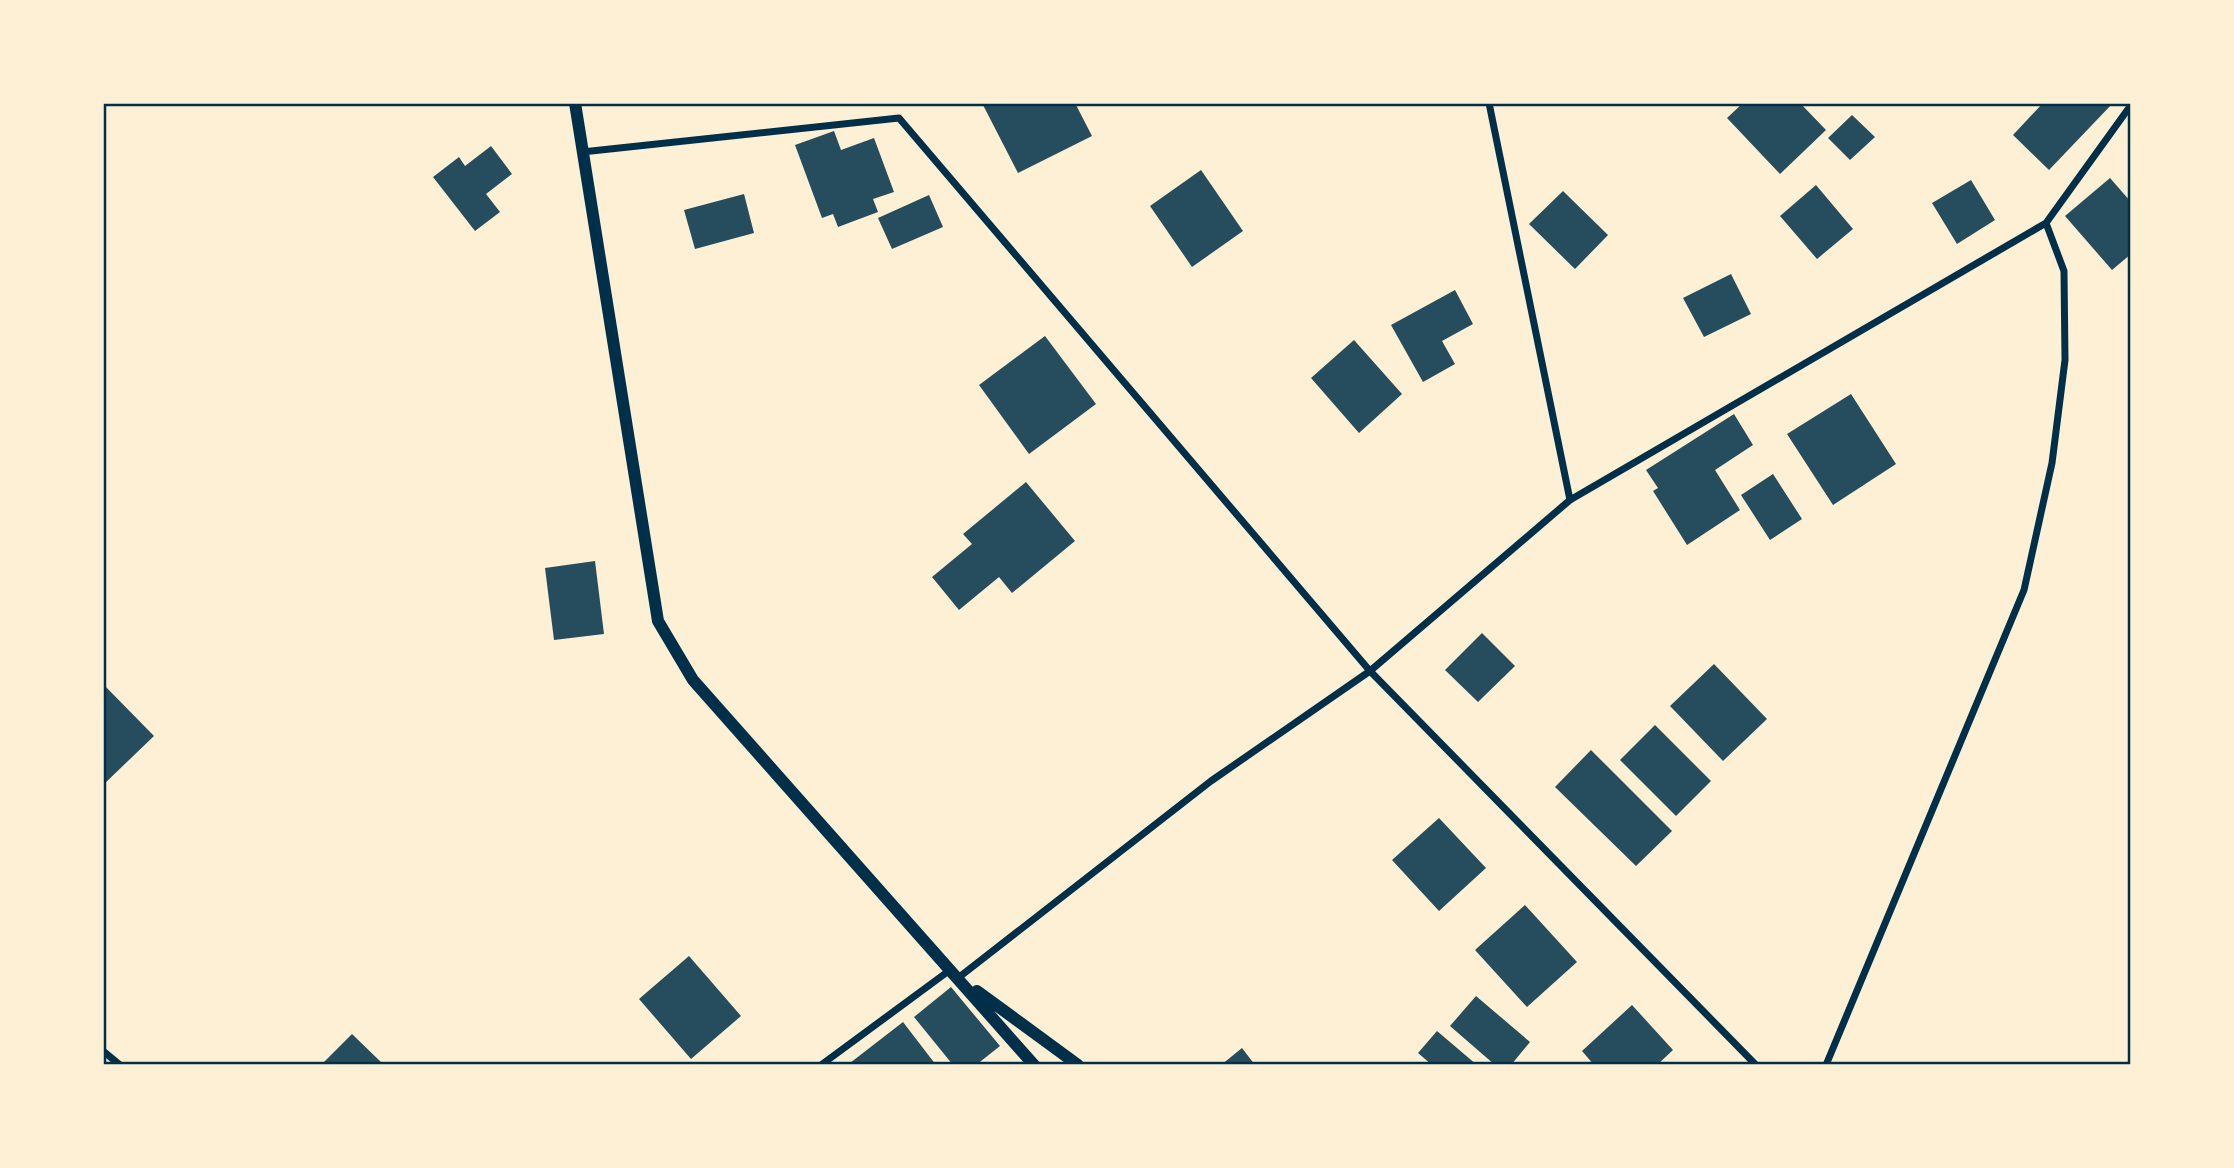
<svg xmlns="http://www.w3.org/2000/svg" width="2234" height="1168" font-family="'Sofia Sans Condensed',sans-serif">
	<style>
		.building { fill: #264d5e }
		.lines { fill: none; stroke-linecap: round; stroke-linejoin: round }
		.minor { stroke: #003049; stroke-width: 7 }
		.tertiary { stroke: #003049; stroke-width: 12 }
		.neatline { fill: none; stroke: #003049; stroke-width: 2.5 }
	</style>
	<rect width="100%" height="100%" fill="#fdf0d5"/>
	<path class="building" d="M982 103H1075L1092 136 1018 173Z
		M1743 103H1800L1826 130 1780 174 1727 118Z
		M2043 103H2113L2049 170 2013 135Z
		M1852 115 1875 137 1850 160 1828 138Z
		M834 131 841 150 874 138 894 192 873 199 878 212 838 227 833 214 822 218 795 145Z
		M491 146 512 174 486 194 500 212 475 231 433 177 459 157 465 166Z
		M1201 170 1243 231 1192 267 1150 206Z
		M2110 178 2131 202V254L2112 270 2065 216Z
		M1971 180 1995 220 1957 244 1932 203Z
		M1816 185 1853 229 1817 259 1780 216Z
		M1563 191 1608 235 1575 269 1529 224Z
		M744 194 754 233 695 249 684 210Z
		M929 195 943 227 892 249 878 218Z
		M1731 274 1751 314 1704 337 1683 298Z
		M1455 290 1473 324 1442 341 1455 364 1423 382 1391 325Z
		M1045 336 1096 404 1029 454 979 385Z
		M1354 340 1402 394 1359 433 1311 378Z
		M1851 394 1896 464 1833 505 1787 434Z
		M1734 414 1753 445 1715 470 1740 510 1687 545 1653 491 1658 488 1646 470Z
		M1773 474 1802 519 1770 540 1741 495Z
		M1026 482 1075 541 1012 593 999 577 959 610 932 577 972 544 963 534Z
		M595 561 604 634 554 640 545 568Z
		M1482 633 1515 666 1478 702 1445 670Z
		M1714 664 1767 719 1723 761 1670 706Z
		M103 684 154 736 103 785Z
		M1655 725 1711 781 1676 816 1620 760Z
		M1591 750 1672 831 1636 866 1555 787Z
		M1439 818 1486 868 1439 911 1392 860Z
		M1525 905 1577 962 1527 1007 1475 950Z
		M689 956 741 1016 691 1059 639 999Z
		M951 987 1000 1046 976 1065H953L914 1017Z
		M1476 996 1530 1042 1511 1065H1495L1450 1026Z
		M1632 1005 1673 1050 1657 1065H1594L1582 1051Z
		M903 1022 936 1065H852L850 1063Z
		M1437 1031 1477 1065H1432L1418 1053Z
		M352 1034 384 1065H321Z
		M1242 1048 1255 1065H1221Z"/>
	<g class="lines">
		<path class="minor" d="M1489 103 1570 500
			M582 152 899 118 1370 671 1756 1065
			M958 978 1211 781 1370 671 1570 500 2046 223 2131 105
			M103 1051 120 1065
			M821 1065 950 970
			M1826 1065 2024 590 2052 463 2065 360 2064 271 2046 223"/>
		<path class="tertiary" d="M575 103 658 621 693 680 1034 1065
			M977 991 1078 1065"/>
	</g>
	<rect width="2234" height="1168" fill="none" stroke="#fdf0d5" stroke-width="210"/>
	<rect x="105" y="105" width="2024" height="958" class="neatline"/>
</svg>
